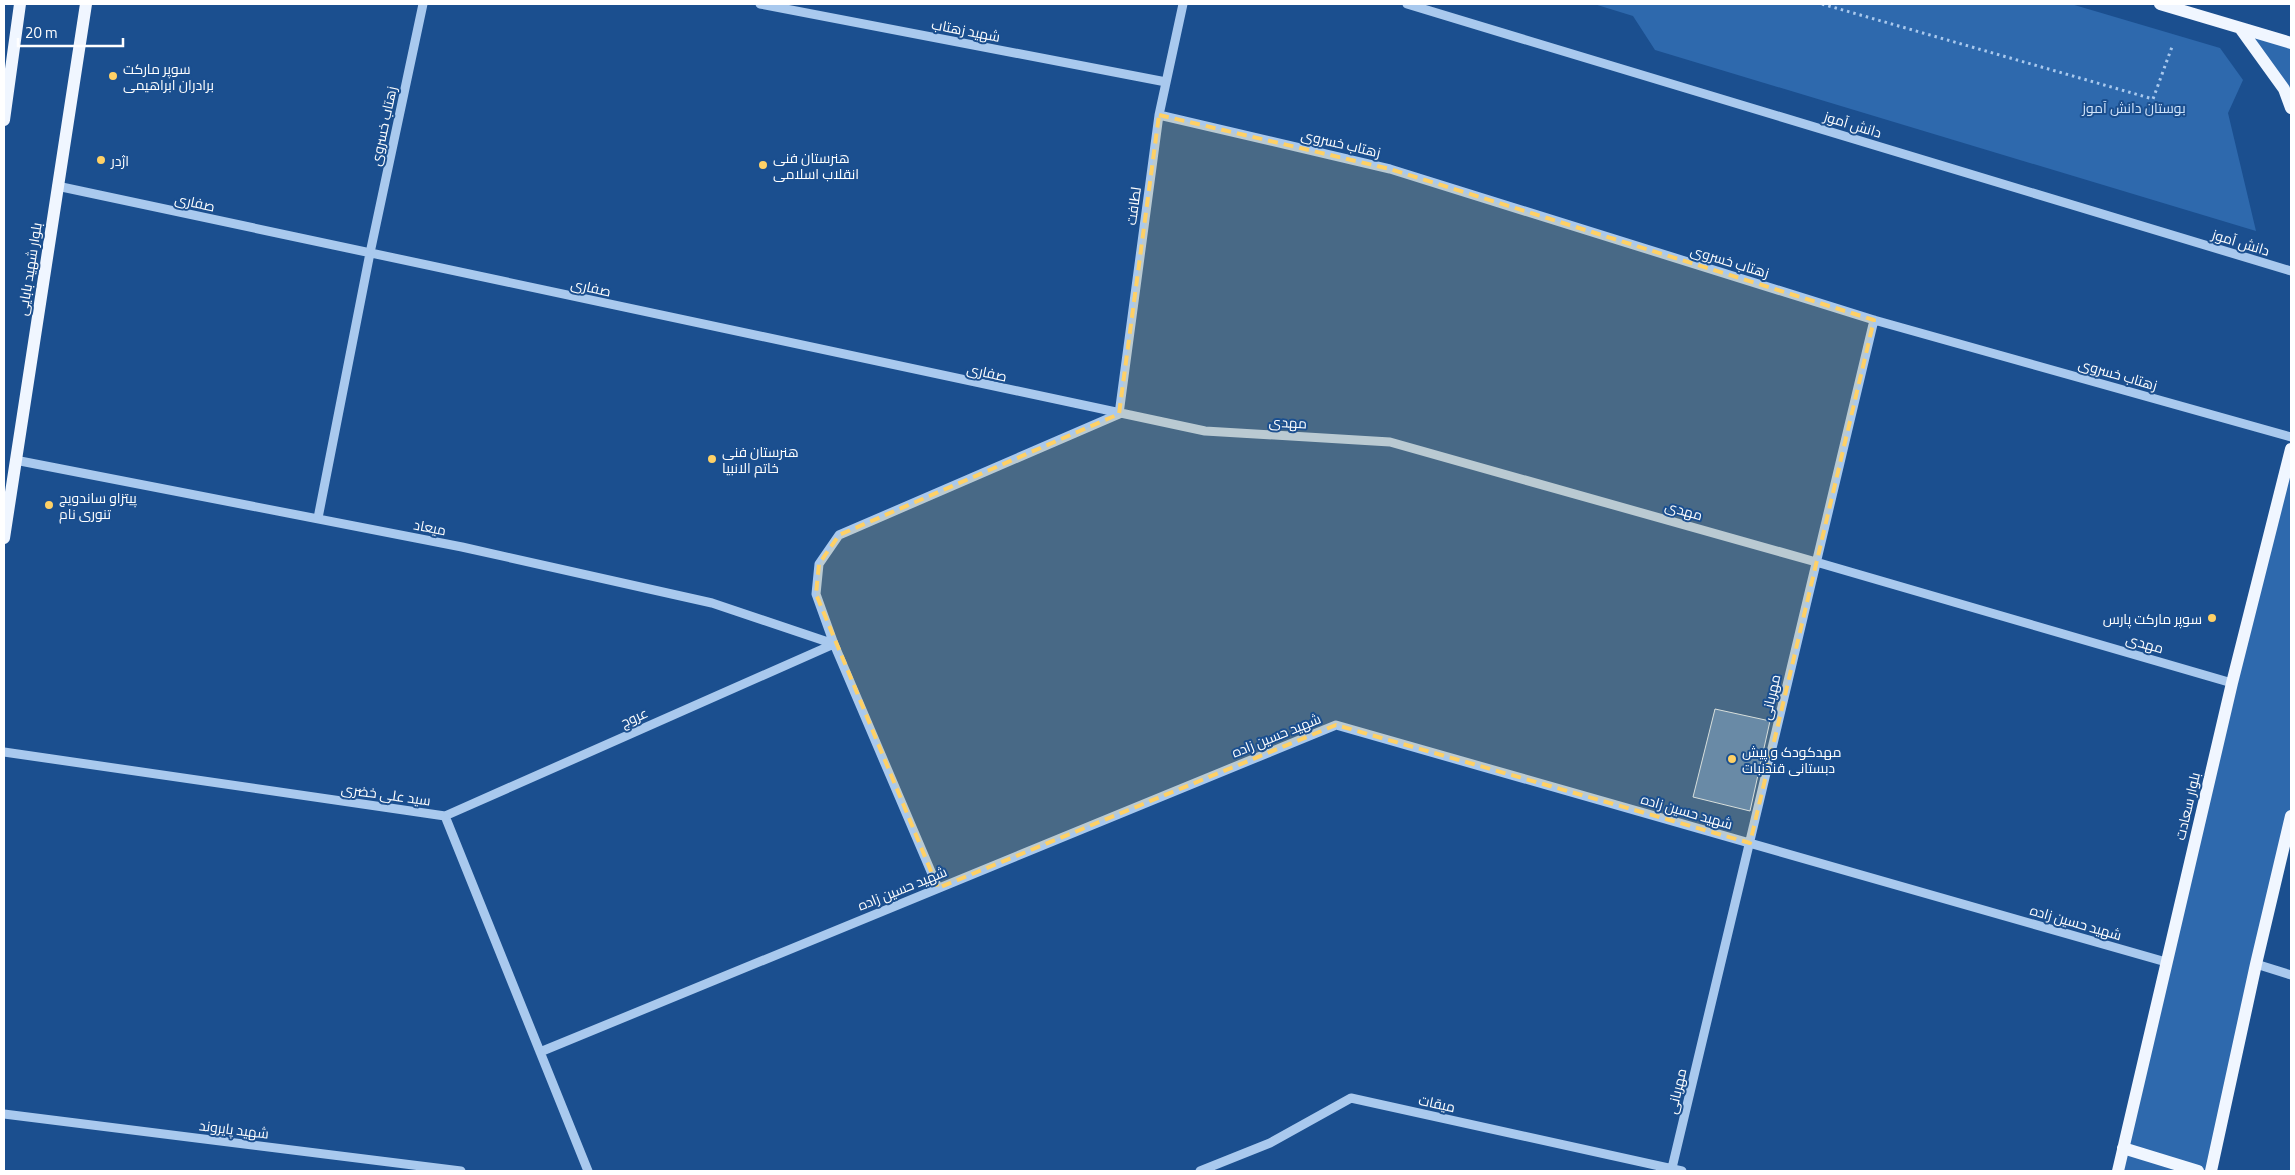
<svg xmlns="http://www.w3.org/2000/svg" width="2295" height="1175" font-family="'Titillium Web',Cairo,sans-serif">
	<style>
		.green { fill: #2e69ad }
		.building { fill: #4478b7; stroke: #cfe3fa }
		.lines { fill: none; stroke-linecap: round; stroke-linejoin: round }
		.path { stroke: #a9c9ee; stroke-width: 3; stroke-dasharray: 2.5 4; stroke-linecap: butt }
		.minor { stroke: #a9c9ee; stroke-width: 9 }
		.major { stroke: #f0f6ff; stroke-width: 12 }
		.marked { fill: #ffd166; fill-opacity: 0.2; stroke: #ffd166; stroke-width: 4; stroke-dasharray: 10 6; stroke-linejoin: round }
		.poi-dot { fill: #ffd166; stroke: #1b4f8f; stroke-width: 2 }
		.labels { text-anchor: middle; dominant-baseline: central; stroke-width: 4; stroke-linejoin: round; paint-order: stroke }
		.street-label { font-size: 14px; fill: #fff; stroke: #1b4f8f }
		.poi-label { font-size: 14px; fill: #fff; stroke: #1b4f8f; text-anchor: start }
		.park-label { font-size: 14px; fill: #cfe3fa; stroke: #1b4f8f }
	</style>
	<rect width="100%" height="100%" fill="#1b4f8f"/>
	<path class="green" d="M1594 4H2071L2220 48 2243 80 2228 113 2256 231 1655 50 1633 16Z
		M2240 28 2291 43V108Z
		M2291 449V816L2211 1171H2118Z"/>
	<path class="building" d="M1715 709 1770 721 1750 811 1693 797Z"/>
	<g class="lines">
		<path class="path" d="M1822 4 2153 99 2173 44"/>
		<path class="minor" d="M760 4 1166 82
			M1407 4 2291 271
			M1159 115 1390 169 1874 320 2291 437
			M57 186 1205 431 1390 442 1816 562 2232 683
			M1119 414 1159 115 1183 4
			M15 460 462 547 712 603 834 644
			M318 518 370 253 423 4
			M4 752 445 816 588 1171
			M445 816 834 644
			M938 888 834 644 816 594 819 564 839 535 1119 414
			M2256 964 2291 975
			M540 1052 1336 725 2166 962
			M4 1114 461 1171
			M1672 1168 1874 320
			M1200 1171 1270 1143 1351 1098 1682 1171"/>
		<path class="major" d="M2160 4 2291 43
			M2240 28 2284 89 2291 108
			M4 120 20 4
			M4 538 86 4
			M2123 1148 2198 1171
			M2118 1171 2232 683 2291 449
			M2211 1171 2256 964 2291 816"/>
	</g>
	<path class="marked" d="M1159 115 1390 169 1874 320 1750 843 1336 725 938 888 816 594 819 564 839 535 1119 414Z"/>
	<g class="poi-dot">
		<circle cx="113" cy="76" r="5"/>
		<circle cx="101" cy="160" r="5"/>
		<circle cx="763" cy="165" r="5"/>
		<circle cx="712" cy="459" r="5"/>
		<circle cx="49" cy="505" r="5"/>
		<circle cx="2212" cy="618" r="5"/>
		<circle cx="1732" cy="759" r="5"/>
	</g>
	<g class="labels">
		<g class="street-label">
			<text transform="translate(966 30) rotate(11)">شهید زهتاب</text>
			<text transform="translate(1853 124) rotate(17)">دانش آموز</text>
			<text transform="translate(383 126) rotate(-78)">زهتاب خسروی</text>
			<text transform="translate(1341 143) rotate(13)">زهتاب خسروی</text>
			<text transform="translate(195 202) rotate(12)">صفاری</text>
			<text transform="translate(1133 206) rotate(-82)">لطافت</text>
			<text transform="translate(2241 242) rotate(17)">دانش آموز</text>
			<text transform="translate(1730 261) rotate(17)">زهتاب خسروی</text>
			<text transform="translate(29 269) rotate(-81)">بلوار شهید بابایی</text>
			<text transform="translate(591 287) rotate(12)">صفاری</text>
			<text transform="translate(987 372) rotate(12)">صفاری</text>
			<text transform="translate(2118 374) rotate(16)">زهتاب خسروی</text>
			<text transform="translate(1288 422) rotate(3)">مهدی</text>
			<text transform="translate(1684 510) rotate(16)">مهدی</text>
			<text transform="translate(430 527) rotate(11)">میعاد</text>
			<text transform="translate(2145 643) rotate(16)">مهدی</text>
			<text transform="translate(1770 697) rotate(-77)">مهربانی</text>
			<text transform="translate(634 717) rotate(-24)">عروج</text>
			<text transform="translate(1276 735) rotate(-22)">شهید حسین زاده</text>
			<text transform="translate(386 794) rotate(8)">سید علی خضری</text>
			<text transform="translate(2187 806) rotate(-77)">بلوار سعادت</text>
			<text transform="translate(1687 811) rotate(16)">شهید حسین زاده</text>
			<text transform="translate(902 888) rotate(-22)">شهید حسین زاده</text>
			<text transform="translate(2076 922) rotate(16)">شهید حسین زاده</text>
			<text transform="translate(1676 1091) rotate(-77)">مهربانی</text>
			<text transform="translate(1437 1103) rotate(12)">میقات</text>
			<text transform="translate(234 1129) rotate(7)">شهید پایروند</text>
		</g>
		<g class="poi-label">
			<text x="123" y="68">سوپر مارکت<tspan x="123" dy="16">برادران ابراهیمی</tspan></text>
			<text x="773" y="157">هنرستان فنی<tspan x="773" dy="16">انقلاب اسلامی</tspan></text>
			<text x="111" y="160">اژدر</text>
			<text x="722" y="451">هنرستان فنی<tspan x="722" dy="16">خاتم الانبیا</tspan></text>
			<text x="59" y="497">پیتزاو ساندویچ<tspan x="59" dy="16">تنوری نام</tspan></text>
			<text x="2202" y="618" text-anchor="end">سوپر مارکت پارس</text>
			<text x="1742" y="751">مهدکودک و پیش<tspan x="1742" dy="16">دبستانی قندنبات</tspan></text>
		</g>
		<g class="park-label">
			<text x="2134" y="107">بوستان دانش آموز</text>
		</g>
	</g>
	<rect width="2295" height="1175" fill="none" stroke="#ffffff" stroke-width="10"/>
	<path d="M18 38v8h105v-8" fill="none" stroke="#ffffff" stroke-width="2.5"/>
	<text x="25" y="38" font-size="15" fill="#ffffff" stroke="#1b4f8f" stroke-width="4" paint-order="stroke">20 m</text>
</svg>
